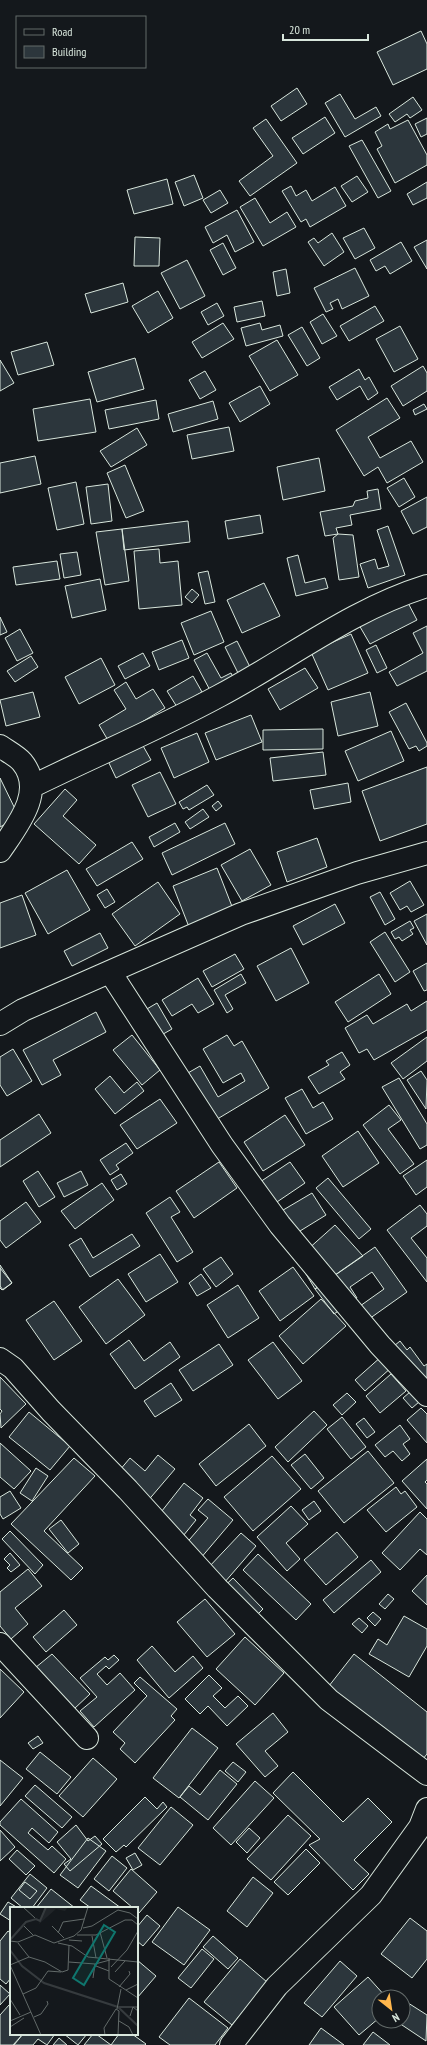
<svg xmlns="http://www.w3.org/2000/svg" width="427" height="2045" font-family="'PT Sans Narrow',sans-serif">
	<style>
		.building { fill: #2c363c; stroke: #d8e6dc }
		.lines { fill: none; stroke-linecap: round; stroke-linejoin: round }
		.street-casing { stroke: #d8e6dc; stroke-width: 24 }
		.street { stroke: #14181c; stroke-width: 22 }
		.inset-river { fill: none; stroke: #363b3e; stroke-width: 2 }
		.inset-road { fill: none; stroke: #626a69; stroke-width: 1 }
		.view { fill: #0f766e; fill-opacity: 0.15; stroke: #0f766e; stroke-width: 2 }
		.inset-edge { fill: none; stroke: #d8e6dc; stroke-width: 2 }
	</style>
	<rect width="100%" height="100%" fill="#14181c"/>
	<path class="building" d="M421 31 427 44V69L393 85 377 52Z
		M297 88 307 104 281 121 271 106Z
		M340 94 355 119 376 107 381 116 345 137 325 103Z
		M413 97 422 110 410 118 407 114 395 122 389 114Z
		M325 117 335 133 303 154 292 138Z
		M427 118V134L421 137 415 124Z
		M266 119 297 163 250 196 239 181 273 156 253 128Z
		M408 120 427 155V165L395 183 377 149 382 146 375 132 388 124 390 129Z
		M362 140 391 191 378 198 349 146Z
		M194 175 203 198 184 206 175 182Z
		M357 176 368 192 352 202 341 186Z
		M167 179 173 204 134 214 127 190Z
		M427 182V198L413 205 407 194Z
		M291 186 296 196 306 190 312 201 335 187 346 206 310 227 306 219 301 222 282 191Z
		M220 190 228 203 211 213 203 200Z
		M255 198 270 223 287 212 296 227 263 246 240 207Z
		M237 210 254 242 235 252 227 235 213 243 205 227Z
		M364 228 375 248 355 259 343 238Z
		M332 233 344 252 324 266 308 242 314 238 318 243Z
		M135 237 160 238 159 266H134Z
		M427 240V269L414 247Z
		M401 242 412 261 390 274 385 266 376 271 370 260Z
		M223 243 236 268 223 275 210 250Z
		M187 260 205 296 180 309 161 273Z
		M355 268 369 296 342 309 338 299 330 303 333 309 326 312 314 288Z
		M286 269 290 293 277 296 273 272Z
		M123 283 128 302 91 313 85 294Z
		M158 291 173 318 148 333 132 306Z
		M262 301 265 316 237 322 234 307Z
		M217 303 224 316 208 325 201 312Z
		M375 306 384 321 349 341 340 326Z
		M323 314 337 336 322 344 310 322Z
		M223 323 234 339 202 358 192 342Z
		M260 323 262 330 280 325 283 336 246 346 241 328Z
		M400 326 418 359 394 372 376 339Z
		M302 327 320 358 307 366 288 335Z
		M277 340 298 375 270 391 249 356Z
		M47 342 54 365 18 375 11 352Z
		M135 358 144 389 97 402 88 372Z
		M0 360 14 383 0 391Z
		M423 366 427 373V391L403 406 391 386Z
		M359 369 365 380 369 377 378 393 368 400 360 386 337 400 329 387Z
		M205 371 216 390 200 399 189 380Z
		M260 386 270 404 240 422 229 403Z
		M387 398 400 418 368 437 380 458 411 441 423 462 387 483 378 467 364 476 336 430Z
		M90 399 96 432 38 441 33 409Z
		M156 400 159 419 109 429 105 410Z
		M213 401 218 419 173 432 168 414Z
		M424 404 427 409 415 415 413 410Z
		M229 427 234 451 192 459 187 435Z
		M137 428 147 445 111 467 100 451Z
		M35 456 41 484 0 493V463Z
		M319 458 325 491 283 500 277 467Z
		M125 465 144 511 126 518 107 473Z
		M404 478 415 497 399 507 387 488Z
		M76 482 84 524 57 530 48 488Z
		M108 484 112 521 91 524 86 487Z
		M378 489 381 509 350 515 352 525 336 528 338 534 325 536 320 512 353 506 355 501 368 498 367 491Z
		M427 497V527L413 534 401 511Z
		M260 515 263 533 228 539 225 521Z
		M188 521 190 542 124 550 122 529Z
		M388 526 405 575 368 588 360 564 375 559 378 569 389 566 377 530Z
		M122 529 129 581 105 585 96 532Z
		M338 534 353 535 359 577 339 580 333 538Z
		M159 549 160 563 178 561 182 605 139 609 134 551Z
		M77 552 81 575 64 578 60 554Z
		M298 555 305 583 325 578 328 588 296 596 287 558Z
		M57 561 60 579 16 585 13 567Z
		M208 571 215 602 205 604 198 573Z
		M100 579 106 610 72 618 65 586Z
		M264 583 280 616 242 633 227 600Z
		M192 589 199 595 192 603 185 597Z
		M406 599 417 620 370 644 359 625Z
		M211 611 224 642 194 655 181 623Z
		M0 617 7 632 0 635Z
		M427 626V671L397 686 389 672 423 653 413 633Z
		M20 629 33 653 17 661 5 638Z
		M351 634 368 673 328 690 311 652Z
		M182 640 189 658 159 670 152 652Z
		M237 641 254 675 242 681 225 647Z
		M376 645 387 668 377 673 366 650Z
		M143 653 150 666 125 679 118 666Z
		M207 653 221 678 231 673 235 681 212 694 194 660Z
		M31 656 38 667 15 682 7 671Z
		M101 658 115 685 79 704 65 677Z
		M305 668 318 688 280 710 268 689Z
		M193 676 202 692 177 707 167 691Z
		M126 682 136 699 153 689 165 708 109 742 99 725 126 709 114 690Z
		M33 692 40 717 6 726 0 700Z
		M370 692 378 726 338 736 331 702Z
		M406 703 427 743V746L419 751 416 746 409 749 389 712Z
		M251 715 262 742 216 760 205 733Z
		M323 729V749L263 750V730Z
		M391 731 404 761 358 781 345 751Z
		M197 733 209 762 174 778 161 748Z
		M142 744 151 760 116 778 108 761Z
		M323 752 326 775 273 781 270 758Z
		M427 767V824L380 841 362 791Z
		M160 772 176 804 148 817 132 785Z
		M0 778 19 817 0 827Z
		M348 783 351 802 314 809 310 790Z
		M207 785 214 795 189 810 187 807 183 809 179 802Z
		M65 789 77 800 63 816 96 845 79 864 34 824Z
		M218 801 222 806 216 811 212 806Z
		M203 809 209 817 190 829 185 822Z
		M175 823 180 832 154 847 149 837Z
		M225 823 235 844 172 875 162 853Z
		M317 838 327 867 287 882 277 852Z
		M132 842 143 859 97 886 86 869Z
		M250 849 271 885 242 901 221 865Z
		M217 868 233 909 189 927 173 886Z
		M67 870 90 910 48 934 25 893Z
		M410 881 424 905 411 912 407 906 400 910 390 893Z
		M158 882 180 914 135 946 112 914Z
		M107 889 115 902 105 908 97 895Z
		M380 892 395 919 385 925 370 897Z
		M22 895 36 935 0 948V903Z
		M335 904 345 923 303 945 293 926Z
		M427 914V945L414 921Z
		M410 921 414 928 410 930 413 934 402 941 399 937 395 939 391 932Z
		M385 932 410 972 395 982 370 942Z
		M100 933 108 948 72 966 64 951Z
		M291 948 309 983 276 1001 257 966Z
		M235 954 244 969 212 987 203 971Z
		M427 963V990L424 991 413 971Z
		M241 974 246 983 225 995 233 1009 227 1013 214 990Z
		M379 974 391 994 348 1022 335 1002Z
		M198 978 214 1004 198 1013 192 1004 172 1016 162 1000Z
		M427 1001V1030L374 1060 367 1049 359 1053 345 1028 367 1015 373 1024 407 1004 411 1011Z
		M157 1003 172 1029 158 1037 135 1016Z
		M96 1012 106 1032 53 1060 61 1075 42 1085 23 1050Z
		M132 1035 160 1070 142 1085 113 1050Z
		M227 1035 234 1046 242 1041 269 1088 209 1124 181 1077 200 1066 218 1097 245 1081 241 1073 223 1083 203 1049Z
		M427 1037V1061L403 1079 391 1063Z
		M13 1049 32 1081 7 1096 0 1085V1057Z
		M342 1052 350 1065 340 1072 345 1079 319 1094 308 1077 329 1065 326 1061Z
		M421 1071 427 1080 426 1109 407 1080Z
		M110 1076 124 1093 137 1082 144 1091 115 1114 95 1089Z
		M399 1078 427 1124V1145L420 1149 382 1087Z
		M302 1089 313 1108 323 1102 333 1119 306 1134 285 1098Z
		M160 1099 177 1123 137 1149 120 1125Z
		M389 1105 401 1120 388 1129 414 1164 400 1174 363 1125Z
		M39 1114 51 1133 0 1167V1140Z
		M285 1115 305 1145 263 1171 244 1142Z
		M358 1131 379 1163 343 1187 322 1156Z
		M126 1143 133 1153 116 1165 119 1169 110 1175 100 1160Z
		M427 1160V1187L416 1195 403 1176Z
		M219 1162 237 1188 194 1218 176 1191Z
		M290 1162 305 1183 271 1206 257 1184Z
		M38 1171 55 1197 39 1207 23 1181Z
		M81 1171 88 1185 64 1197 57 1183Z
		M121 1174 127 1184 117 1190 111 1180Z
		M328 1178 371 1229 359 1239 316 1188Z
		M102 1183 114 1200 75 1229 61 1211Z
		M312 1193 326 1215 287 1239 273 1216Z
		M170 1197 180 1212 171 1217 193 1252 177 1262 146 1213Z
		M26 1202 41 1222 6 1248 0 1240V1221Z
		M420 1205 427 1214V1226L411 1238 427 1258V1282L387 1230Z
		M335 1225 363 1256 315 1289 297 1259Z
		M132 1234 140 1246 90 1277 69 1245 81 1238 93 1258Z
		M375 1247 407 1292 369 1319 360 1306 384 1289 372 1272 350 1287 357 1298 334 1314 315 1289Z
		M160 1254 178 1282 146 1302 128 1274Z
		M221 1257 233 1274 216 1287 203 1269Z
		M0 1265 12 1283 2 1290 0 1288Z
		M293 1267 314 1296 280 1321 259 1291Z
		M0 1268 12 1283 3 1290 0 1286Z
		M201 1274 211 1288 197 1296 189 1283Z
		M118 1279 145 1315 106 1344 79 1307Z
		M238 1285 259 1318 228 1338 207 1305Z
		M321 1299 346 1326 303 1364 279 1336Z
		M54 1301 82 1341 54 1360 26 1320Z
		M129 1340 144 1361 170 1342 180 1357 135 1389 110 1354Z
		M400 1341 407 1350 410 1347 424 1366 427 1364V1388L388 1351Z
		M273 1342 302 1381 278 1399 248 1360Z
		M219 1344 233 1365 193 1391 179 1370Z
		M382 1356 392 1367 365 1391 355 1380Z
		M391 1374 406 1391 380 1413 366 1396Z
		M0 1377 26 1404 1 1428 0 1414 2 1411 0 1409Z
		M171 1383 182 1400 155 1417 144 1401Z
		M410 1392 419 1402 412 1408 403 1398Z
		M347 1393 356 1402 342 1415 333 1405Z
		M421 1408 427 1414V1443L407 1420Z
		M314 1411 327 1425 288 1462 275 1447Z
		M29 1412 70 1446 50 1470 9 1437Z
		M342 1417 366 1447 351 1459 327 1429Z
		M364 1418 375 1432 367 1438 356 1424Z
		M249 1424 266 1446 216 1486 199 1464Z
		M400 1425 410 1439 403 1444 410 1454 402 1461 393 1451 385 1457 375 1445Z
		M0 1443 31 1471 14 1489 0 1477Z
		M368 1451 394 1483 344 1523 318 1491Z
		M305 1454 324 1478 311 1489 291 1465Z
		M158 1455 175 1469 146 1503 114 1477 130 1458 145 1471Z
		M272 1456 301 1489 253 1531 224 1497Z
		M74 1458 95 1476 44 1531 83 1568 71 1580 11 1524Z
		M427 1459V1480L425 1482 427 1484V1509L402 1481Z
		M36 1468 48 1476 32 1501 20 1493Z
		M184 1483 203 1498 190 1515 196 1520 179 1541 154 1521Z
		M396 1487 401 1494 405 1491 417 1507 386 1532 367 1510Z
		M10 1491 21 1508 3 1519 0 1514V1497Z
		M208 1499 233 1520 200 1559 184 1546 208 1518 198 1510Z
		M314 1501 321 1511 309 1520 302 1510Z
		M291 1506 308 1524 286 1543 300 1559 287 1571 257 1537Z
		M420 1512 427 1519V1555L420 1549 400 1570 382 1553Z
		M61 1520 79 1544 68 1553 49 1529Z
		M10 1531 43 1565 35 1574 2 1539Z
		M337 1532 358 1557 326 1585 304 1560Z
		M241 1533 256 1546 224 1583 208 1568Z
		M10 1553 20 1565 11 1572 7 1568 10 1565 4 1559Z
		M258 1554 311 1604 296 1620 243 1570Z
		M371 1560 381 1572 334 1613 323 1600Z
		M28 1569 42 1586 15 1608 28 1624 11 1639 0 1626V1592Z
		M427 1575V1605L412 1591Z
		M233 1578 263 1609 247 1625 217 1593Z
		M388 1594 394 1599 385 1609 379 1604Z
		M205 1599 235 1634 207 1657 177 1622Z
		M64 1610 77 1625 46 1652 33 1637Z
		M373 1612 381 1619 375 1626 367 1618Z
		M404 1616 427 1629V1646L409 1677 369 1654 378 1639 387 1645Z
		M359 1618 368 1626 362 1633 352 1624Z
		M245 1637 284 1673 255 1705 216 1669Z
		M152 1646 175 1672 193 1656 203 1668 169 1698 137 1660Z
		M52 1654 90 1694 74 1709 35 1668Z
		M354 1654 427 1712V1754L418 1765 325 1691Z
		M114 1655 119 1660 109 1669 106 1666 97 1674 107 1685 120 1673 135 1690 94 1727 80 1711 97 1697 80 1678 105 1657 108 1660Z
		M0 1669 24 1692 0 1718Z
		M209 1675 222 1688 213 1696 225 1708 238 1696 248 1706 227 1726 208 1706 200 1714 185 1699Z
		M140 1677 177 1709 171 1716 175 1720 135 1763 120 1749 125 1743 113 1732 147 1696 134 1683Z
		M273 1713 288 1732 265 1751 278 1766 265 1777 236 1744Z
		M192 1728 218 1748 179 1798 153 1778Z
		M38 1736 43 1743 33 1749 28 1743Z
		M40 1752 71 1777 57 1794 26 1769Z
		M93 1758 117 1779 83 1817 59 1796Z
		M0 1760 23 1778 0 1806Z
		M233 1762 246 1772 238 1782 225 1771Z
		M220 1770 237 1784 208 1820 180 1797 189 1786 200 1795Z
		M293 1772 343 1822 368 1798 392 1822 354 1860 369 1874 353 1890 309 1845 320 1839 273 1793Z
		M255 1781 274 1798 231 1845 213 1828Z
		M35 1785 72 1817 62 1828 25 1796Z
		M145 1797 157 1809 163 1802 167 1807 126 1847 124 1845 116 1852 103 1839Z
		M21 1799 58 1832 49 1843 32 1828 28 1833 48 1850 52 1846 66 1859 54 1873 0 1825V1822Z
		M171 1807 193 1825 160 1865 138 1848Z
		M288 1815 311 1836 271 1880 247 1859Z
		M76 1825 88 1841 95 1836 102 1844 70 1871 64 1864 71 1859 57 1842Z
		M249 1828 260 1838 247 1853 236 1842Z
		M0 1830 15 1847 0 1861Z
		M88 1838 106 1851 78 1888 60 1875Z
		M306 1849 320 1863 288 1895 274 1882Z
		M17 1850 35 1866 26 1875 9 1859Z
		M135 1853 142 1865 133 1870 126 1858Z
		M112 1856 127 1868 109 1891 94 1879Z
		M131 1869 157 1892 139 1913 137 1908H133L113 1891Z
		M30 1874 47 1888 32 1908H23L11 1898Z
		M253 1877 273 1893 247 1927 227 1911Z
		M25 1882 37 1891 30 1899 19 1890Z
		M91 1886 121 1908H91L80 1900Z
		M51 1889 75 1908H36Z
		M8 1902 18 1908H11V1921L0 1914Z
		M178 1907 210 1930 184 1965 152 1942Z
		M147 1915 160 1926 143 1946 137 1941V1927Z
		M410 1918 427 1931V1959L412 1978 381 1954Z
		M8 1931 11 1933V1978L6 1984 0 1979V1941Z
		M213 1936 238 1958 228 1969 203 1947Z
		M202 1949 214 1959 191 1988 178 1978Z
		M240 1959 267 1982 232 2025 204 2002Z
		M137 1960 156 1976 137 1998Z
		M340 1961 357 1976 322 2017 304 2003Z
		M368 1977 386 1997H379V2018L359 2035 334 2007Z
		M0 1985 10 1994 0 2005Z
		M189 1998 228 2028 215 2045H170L159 2037Z
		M405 2001 427 2015 426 2041 396 2021H403V2004Z
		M9 2005 11 2007V2034H23L13 2045H0V2015Z
		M321 2028 344 2045H309Z
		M373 2032 390 2045H363Z
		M23 2034H55L47 2045 38 2039 33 2045H14Z
		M64 2034H87L78 2045Z
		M93 2034H96L111 2045 119 2034H132L146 2044 145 2045H84Z
		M59 2038 67 2045H53Z"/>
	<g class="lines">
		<g class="street-casing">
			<path id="street" d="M0 746C7 751 17 756 22 762 46 791 17 826 0 851
				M33 786C94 756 158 729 219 696 289 659 350 610 427 586
				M110 972 222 1145 280 1225 380 1345 427 1395
				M0 1024 23 1010 241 914 357 873 427 853
				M0 1359 13 1368 51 1411 128 1490 217 1588 329 1700 427 1774
				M0 1644 87 1738
				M231 2045 277 1986 371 1895 420 1827 427 1809"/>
		</g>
		<use href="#street" class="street"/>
	</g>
	<g transform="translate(10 1907)">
		<rect width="128" height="128" fill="#14181c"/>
		<path d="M35 0H58L55 4 46 2 29 17Z" fill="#202428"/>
		<path class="inset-river" d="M0 33 16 15 26 12 30 14 36 0M0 43 12 59 34 76 108 100 128 119M109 100H128"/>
		<path class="inset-road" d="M13 0 25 11M14 19 23 28M42 19 54 31M73 21 82 19 108 3 120 6 128 12M90 25 97 51M48 26 53 15 74 12M67 28H86L115 13H122L128 18M82 29 86 51M59 33 72 34M0 34 8 35 25 28 44 36 64 29 71 23 78 0M8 36 19 50 35 55 52 65 58 63 59 38M48 36 62 39 78 50 128 55M99 51V72L128 91M59 55 85 57M0 58 19 50M0 58 31 128M86 59 99 64M101 60 117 43 128 24M105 65 115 54M83 71 85 57 100 53M109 80 120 67 119 64M116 83 128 77M13 87 26 81 38 64 51 65M0 92 10 108M107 102 111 82M120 109 123 100 128 104M24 110 31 107 38 97 37 94M0 114 21 105M109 114 119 120 123 128M0 120 14 111M95 128 94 121 106 102 109 104 108 128"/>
		<path class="view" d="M94 18 105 25 74 78 63 71Z"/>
		<rect width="128" height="128" class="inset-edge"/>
	</g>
	<rect x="16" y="16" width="130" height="52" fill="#14181c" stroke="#626a69"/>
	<rect x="24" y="29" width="20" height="6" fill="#14181c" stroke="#626a69"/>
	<text x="52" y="36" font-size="12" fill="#d8e6dc">Road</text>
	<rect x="24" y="46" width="20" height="12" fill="#2c363c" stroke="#626a69"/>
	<text x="52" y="56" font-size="12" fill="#d8e6dc">Building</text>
	<g transform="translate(391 2009) rotate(150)"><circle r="19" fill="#14181c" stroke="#626a69"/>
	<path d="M0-3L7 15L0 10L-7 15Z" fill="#ffb74d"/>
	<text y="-6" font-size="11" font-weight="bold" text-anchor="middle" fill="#d8e6dc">N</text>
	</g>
	<path d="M283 34v6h85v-6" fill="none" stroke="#d8e6dc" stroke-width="2"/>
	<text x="289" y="34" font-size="12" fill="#d8e6dc" stroke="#14181c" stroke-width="3" paint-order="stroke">20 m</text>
</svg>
